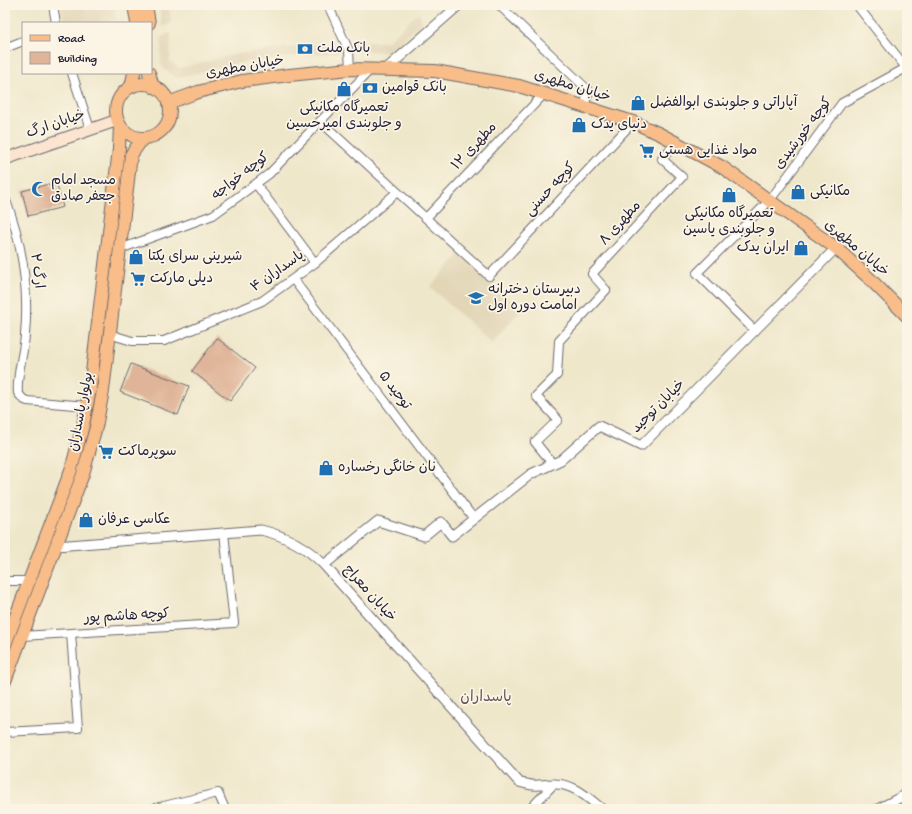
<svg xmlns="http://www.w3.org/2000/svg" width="912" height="814" font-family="'Gochi Hand','Playpen Sans Arabic',sans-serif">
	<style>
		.built { fill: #e2d6b7 }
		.building { fill: #dfb498 }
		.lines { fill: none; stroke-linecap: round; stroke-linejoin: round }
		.minor-casing { stroke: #6a676d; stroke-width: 10 }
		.tertiary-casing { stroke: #6a676d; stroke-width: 11 }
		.secondary-casing { stroke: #6a676d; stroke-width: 13 }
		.primary-casing { stroke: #6a676d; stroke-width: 14 }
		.minor { stroke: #fff; stroke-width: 8 }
		.tertiary { stroke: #fff; stroke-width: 9 }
		.secondary { stroke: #fce5d0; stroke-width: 11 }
		.primary { stroke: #f8bd89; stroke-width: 12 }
		.labels { text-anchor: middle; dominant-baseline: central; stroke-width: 3.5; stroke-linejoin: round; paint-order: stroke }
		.poi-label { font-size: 14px; fill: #22223b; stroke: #fcf5e5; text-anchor: start }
		.street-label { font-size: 14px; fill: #22223b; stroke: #fcf5e5 }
		.neighbourhood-label { font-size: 15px; fill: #64555c; stroke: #fcf5e5 }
	</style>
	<rect width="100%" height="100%" fill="#fcf5e5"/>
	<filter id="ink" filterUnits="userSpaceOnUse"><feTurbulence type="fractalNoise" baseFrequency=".025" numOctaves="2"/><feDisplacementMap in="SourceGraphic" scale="8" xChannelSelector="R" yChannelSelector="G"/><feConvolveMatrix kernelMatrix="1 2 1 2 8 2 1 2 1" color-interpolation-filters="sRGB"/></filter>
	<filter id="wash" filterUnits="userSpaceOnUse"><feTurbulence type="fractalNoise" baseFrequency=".012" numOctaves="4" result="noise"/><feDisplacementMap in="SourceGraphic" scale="16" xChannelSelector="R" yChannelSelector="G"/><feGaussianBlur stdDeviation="0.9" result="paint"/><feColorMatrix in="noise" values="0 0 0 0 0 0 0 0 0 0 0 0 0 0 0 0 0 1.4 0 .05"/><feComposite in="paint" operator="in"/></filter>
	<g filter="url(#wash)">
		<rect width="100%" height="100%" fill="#efe7ca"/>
		<path class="built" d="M61 5H114L116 20 104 23H65Z
			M159 5H168L171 19V23L162 27Z
			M418 13 423 21 391 52 356 51 352 42H387Z
			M171 33 170 61 179 68 237 54 285 48 339 43 343 52 287 57 239 63 177 78 165 70 161 64V37Z
			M460 254 521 310 492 343 430 287Z"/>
		<g id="blocks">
			<path class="building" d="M49 184 50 187 57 185 63 207 28 216 22 191Z
				M217 338 255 368 230 401 192 371Z
				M131 364 189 386 178 415 120 392Z"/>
		</g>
	</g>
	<g filter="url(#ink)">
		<use href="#blocks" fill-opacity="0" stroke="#6a676d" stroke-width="1"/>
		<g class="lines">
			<g class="minor-casing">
				<path id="minor" d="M53 5 56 23
					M328 5 349 51 350 69
					M499 5 589 91 584 106
					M863 5 859 8 907 69
					M5 48 23 41
					M72 73 90 129
					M320 121 489 276 633 122
					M256 184 315 263
					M5 198C22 241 29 289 25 335 24 353 16 376 18 393L23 399 27 401 87 406
					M426 218 544 94
					M120 249 213 215 269 174 370 70
					M293 279 474 519
					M755 331 697 273 770 200 842 103 906 68
					M109 334 132 341H164L262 301 315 263 397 192
					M553 464 535 442 558 420 536 396 557 375 559 341 606 290 592 274 682 177 662 159 676 142
					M5 581H29
					M22 636 234 623 224 533
					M5 732 78 728 71 633
					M151 809 218 793 225 809
					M530 809 554 784"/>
			</g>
			<g class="tertiary-casing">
				<path id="tertiary" d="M385 70 459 5
					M56 546 261 530C286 536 306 546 324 565L519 782C537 787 536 785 553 784 573 783 587 797 602 809
					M324 565 378 521 424 536 441 522 452 536 531 474 561 460 599 426 641 446 836 248
					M878 809 907 794"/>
			</g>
			<g class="secondary-casing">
				<path id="secondary" d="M5 159 118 120"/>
			</g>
			<g class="primary-casing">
				<path id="primary" d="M134 5 137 23
					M146 5 149 23
					M149 73 153 87
					M116 111a27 27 0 1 1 54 0a27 27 0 1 1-54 0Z
					M131 87 134 73
					M168 103 198 92 242 81 289 75 350 69 435 71 519 86 633 122 660 134 722 167 836 248 869 278 907 316
					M5 645 71 470 83 425 90 389 119 149 120 125
					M5 681 83 474 96 427 103 391 131 155 143 138"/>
			</g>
			<use href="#minor" class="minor"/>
			<use href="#tertiary" class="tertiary"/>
			<use href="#secondary" class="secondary"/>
			<use href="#primary" class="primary"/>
		</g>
	</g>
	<defs>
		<g id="bank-bare" transform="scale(1.2)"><path d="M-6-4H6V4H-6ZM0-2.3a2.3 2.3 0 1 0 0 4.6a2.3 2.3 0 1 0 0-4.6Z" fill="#1f6fb2" stroke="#fcf5e5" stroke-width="2.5" paint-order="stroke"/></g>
		<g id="shop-bare" transform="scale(1.2)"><path d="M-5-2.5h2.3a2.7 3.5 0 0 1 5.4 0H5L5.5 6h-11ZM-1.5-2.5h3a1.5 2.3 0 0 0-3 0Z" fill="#1f6fb2" stroke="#fcf5e5" stroke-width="2.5" paint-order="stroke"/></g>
		<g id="supermarket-bare" transform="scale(1.2)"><path d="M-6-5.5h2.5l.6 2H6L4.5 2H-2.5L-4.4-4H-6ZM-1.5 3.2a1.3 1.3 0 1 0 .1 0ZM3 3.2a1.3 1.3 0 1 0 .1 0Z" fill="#1f6fb2" stroke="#fcf5e5" stroke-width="2.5" paint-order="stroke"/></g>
		<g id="mosque-bare" transform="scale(1.2)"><path d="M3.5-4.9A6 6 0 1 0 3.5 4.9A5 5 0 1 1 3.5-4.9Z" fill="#1f6fb2" stroke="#fcf5e5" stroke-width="2.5" paint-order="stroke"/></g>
		<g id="school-bare" transform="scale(1.2)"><path d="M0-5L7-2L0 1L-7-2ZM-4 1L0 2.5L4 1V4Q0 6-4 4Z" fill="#1f6fb2" stroke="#fcf5e5" stroke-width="2.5" paint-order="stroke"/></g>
	</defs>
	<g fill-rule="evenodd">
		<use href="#bank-bare" x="305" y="49"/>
		<use href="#bank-bare" x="370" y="88"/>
		<use href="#shop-bare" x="344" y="89"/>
		<use href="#shop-bare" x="638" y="103"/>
		<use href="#shop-bare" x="579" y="125"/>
		<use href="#supermarket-bare" x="647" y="151"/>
		<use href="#mosque-bare" x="39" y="189"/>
		<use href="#shop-bare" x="798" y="192"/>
		<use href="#shop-bare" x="729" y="195"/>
		<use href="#shop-bare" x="801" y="248"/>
		<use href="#shop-bare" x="136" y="257"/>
		<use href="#supermarket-bare" x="138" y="279"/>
		<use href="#school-bare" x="476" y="298"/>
		<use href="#supermarket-bare" x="106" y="452"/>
		<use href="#shop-bare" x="326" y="468"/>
		<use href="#shop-bare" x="86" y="520"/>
	</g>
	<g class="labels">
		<g class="poi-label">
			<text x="317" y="49">بانک ملت</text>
			<text x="382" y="88">بانک قوامین</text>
			<text x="650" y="103">آپاراتی و جلوبندی ابوالفضل</text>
			<text x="344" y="108" text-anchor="middle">تعمیرگاه مکانیکی<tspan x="344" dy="16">و جلوبندی امیرحسین</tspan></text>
			<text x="591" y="125">دنیای یدک</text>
			<text x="659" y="151">مواد غذایی هستی</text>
			<text x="51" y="181">مسجد امام<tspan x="51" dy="16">جعفر صادق</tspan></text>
			<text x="810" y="192">مکانیکی</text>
			<text x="729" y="214" text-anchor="middle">تعمیرگاه مکانیکی<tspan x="729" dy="16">و جلوبندی یاسین</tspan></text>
			<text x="789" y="248" text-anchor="end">ایران یدک</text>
			<text x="148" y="257">شیرینی سرای یکتا</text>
			<text x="150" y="279">دیلی مارکت</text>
			<text x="488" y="290">دبیرستان دخترانه<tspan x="488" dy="16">امامت دوره اول</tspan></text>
			<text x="118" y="452">سوپرماکت</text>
			<text x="338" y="468">نان خانگی رخساره</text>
			<text x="98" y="520">عکاسی عرفان</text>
		</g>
		<g class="street-label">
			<text transform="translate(245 68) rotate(-10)">خیابان مطهری</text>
			<text transform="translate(572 87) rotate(17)">خیابان مطهری</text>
			<text transform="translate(56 125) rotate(-19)">خیابان ارگ</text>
			<text transform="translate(804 134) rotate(-53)">کوچه خورشیدی</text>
			<text transform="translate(475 147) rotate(-47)">مطهری ۱۲</text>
			<text transform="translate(241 177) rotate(-38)">کوچه خواجه</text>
			<text transform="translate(551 190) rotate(-47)">کوچه حسنی</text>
			<text transform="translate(621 224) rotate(-48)">مطهری ۸</text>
			<text transform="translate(856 249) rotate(40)">خیابان مطهری</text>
			<text transform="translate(36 271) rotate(83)">ارگ ۲</text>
			<text transform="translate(278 272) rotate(-35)">پاسداران ۴</text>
			<text transform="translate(394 391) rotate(53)">توحید ۵</text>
			<text transform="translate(659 407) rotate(-45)">خیابان توحید</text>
			<text transform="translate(82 412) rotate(-79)">بولوار پاسداران</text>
			<text transform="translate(369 594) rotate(48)">خیابان معراج</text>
			<text transform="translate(127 617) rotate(-3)">کوچه هاشم پور</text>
		</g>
		<g class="neighbourhood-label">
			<text x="486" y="698">پاسداران</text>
		</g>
	</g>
	<rect width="912" height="814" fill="none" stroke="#fcf5e5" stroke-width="20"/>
	<rect x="22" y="22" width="130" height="52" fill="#fcf5e5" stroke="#a5a1a1"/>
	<rect x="30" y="35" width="20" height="6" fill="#f8bd89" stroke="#a5a1a1"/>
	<text x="58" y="42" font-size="12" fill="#22223b">Road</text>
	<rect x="30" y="52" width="20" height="12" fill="#dfb498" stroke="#a5a1a1"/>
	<text x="58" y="62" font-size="12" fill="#22223b">Building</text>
</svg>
